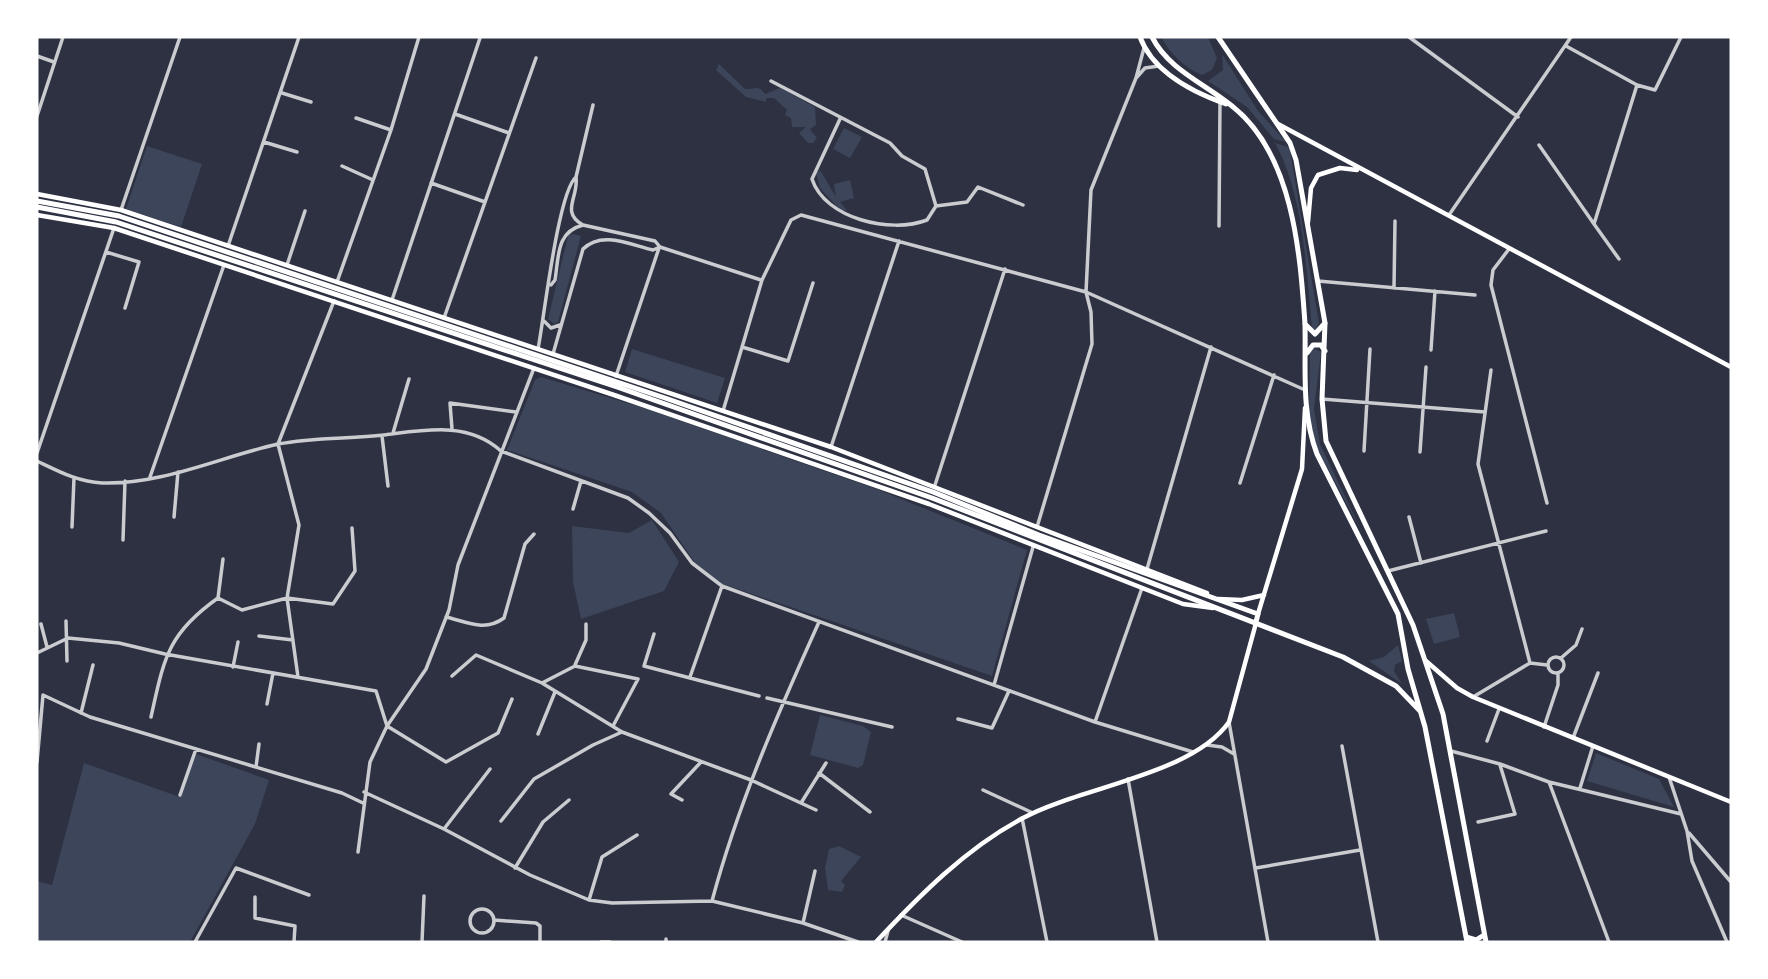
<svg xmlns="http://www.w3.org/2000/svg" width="1768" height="979" font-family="Roboto,sans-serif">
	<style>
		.green { fill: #3c4559 }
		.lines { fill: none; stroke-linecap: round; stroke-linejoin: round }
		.minor { stroke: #caccd0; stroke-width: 3.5 }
		.secondary { stroke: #fff; stroke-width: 4.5 }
		.primary { stroke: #fff; stroke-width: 5 }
		.trunk { stroke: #fff; stroke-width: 5 }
	</style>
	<rect width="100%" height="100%" fill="#2d3142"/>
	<path class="green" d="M1161 37H1208L1217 58 1212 70 1202 75C1184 68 1170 53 1161 37Z
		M1222 54 1258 111 1286 142 1274 139 1247 107 1208 81 1223 70Z
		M719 64 745 89C755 90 758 84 765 94L780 88 815 107 816 125 810 129 817 138 813 143H808L799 133 806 127H792L791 118 785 115 787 110 774 98H766V102L746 97 716 70Z
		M844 128 862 137 850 158 833 149Z
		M1275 143 1288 147 1290 151 1319 323 1315 331 1312 329C1306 269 1304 196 1275 143Z
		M147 146 202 164 181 227 126 209Z
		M820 170 836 197 834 184 850 180 854 198 840 202 847 210 841 211 820 188 816 173Z
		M573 234 581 236 558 322 554 324 548 319 568 236Z
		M1314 348 1321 352 1314 409 1320 444 1364 536 1315 445 1309 412 1310 353Z
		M632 349 725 378 717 403 625 372Z
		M541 377 647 409 879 490 1027 550 992 676 723 584 695 563 661 513 632 492 507 450 535 380Z
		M652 520 679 562 664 591 581 619 573 582 572 526 629 533Z
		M1454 613 1460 637 1434 644 1426 619Z
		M1398 645 1402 661 1395 665 1394 671 1402 684 1369 661 1384 657Z
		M820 715 863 726 871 732 863 765 858 768 810 755Z
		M1596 753 1659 779 1674 807 1587 781Z
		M196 754 269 780 255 824 190 942H37V881L52 885 84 763 180 797Z
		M839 846 861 857 841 881 845 885 842 892 828 890 825 868 829 849Z"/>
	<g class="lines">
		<path class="minor" d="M1409 37 1518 117
			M37 56 54 62
			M1137 77 1145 68 1159 66
			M771 81 890 143 902 156 925 169 936 206 927 220C891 234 825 219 812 179L840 119
			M1637 85 1655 90 1681 37
			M282 93 311 102
			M455 114 509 133
			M37 116 63 37
			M356 118 391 130
			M264 142 297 152
			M1539 145 1594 224 1637 85 1566 46
			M342 166 373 180
			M576 177C579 197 560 212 583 225L655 241 660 247 761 280
			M431 183 485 202
			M936 206 967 202 978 187 1023 205
			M121 210 180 37
			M1449 215 1571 37
			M1594 224 1619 259
			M1219 226 1220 102
			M228 246 299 37
			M1509 249 1493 270 1491 285 1547 503
			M106 252 139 262 125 308
			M287 265 305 211
			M1318 281 1475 295
			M337 282 391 130 419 37
			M551 285 555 280C559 256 556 232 583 225
			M1394 288 1395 221
			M392 300 480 38
			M444 318 536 58
			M544 321 551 328 560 325
			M742 347 788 361 813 283
			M538 349C544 319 558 192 576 177L593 105
			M1431 350 1435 291
			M553 354 583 249C602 230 631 245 653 250L660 247
			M1491 370 1478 464 1530 663
			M616 376 659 248
			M1322 399 1485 412
			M723 411 762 280 791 220 801 215 1086 292 1305 390
			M452 429 450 403 516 412
			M393 433 409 379
			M382 436 388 486
			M831 447 899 241
			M1364 451 1370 349
			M1420 452 1426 367
			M37 453 114 228
			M37 461C58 471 78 482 102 483 162 485 220 457 278 444 314 437 349 439 384 435 425 430 468 421 501 451L628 498 649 513 670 533 692 563 722 586 1095 722 1193 752
			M150 477 224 265
			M1240 483 1274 375
			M935 485 1005 269
			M573 509 581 481
			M174 517 178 472
			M1409 517 1421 563
			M72 527 74 478
			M1037 527 1092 344 1091 312 1086 292 1091 190 1136 78 1144 48
			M123 540 125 481
			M1147 569 1211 347
			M1388 571 1546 531
			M218 598 223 559
			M446 617C467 622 485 632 504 618L525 544 534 534
			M66 621 67 661
			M41 624 47 647
			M654 634 644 666 759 696
			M259 636 293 640
			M37 653 68 638 119 643 165 654 376 691 387 726 446 762 498 733 512 699
			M1548 665a8 8 0 1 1 16 0a8 8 0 1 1-16 0Z
			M1561 658 1576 645 1582 629
			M575 665 586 640V624
			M233 667 238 642
			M452 676 476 655 542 683 622 732 751 780 816 810
			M298 677 287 598 299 525 278 444 334 301
			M690 677 722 586
			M542 683 575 666 638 679 613 726
			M994 685 1033 547
			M1473 697 1530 663 1547 665
			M767 698 892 727
			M267 704 273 673
			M81 713 93 665
			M151 717C164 659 167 634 218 598L242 610 287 598 333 604 355 571 352 528
			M958 719 992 728 1009 691
			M1095 722 1142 588
			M1229 722 1268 942
			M1544 727 1558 685V673
			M538 734 555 692
			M1573 738 1598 673
			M1487 741 1499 709
			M1207 745 1222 747 1234 754
			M1342 746 1378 942
			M1451 751 1500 764 1549 782 1681 814
			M37 762 43 695 90 717 342 793 363 803
			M256 767 259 744
			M819 773 870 812
			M1669 777 1687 831 1692 861 1727 942
			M1128 779 1157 942
			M1549 782 1609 942
			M1580 788 1593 746
			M983 790 1033 813
			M364 792 444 829 530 875 589 900 612 903 712 901 803 923 858 942
			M180 795 196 749
			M682 800 671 794 701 762
			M801 803 826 763
			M1022 818 1047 942
			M501 821 534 779 593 745 622 732
			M1478 822 1515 814 1500 765
			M444 829 490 769
			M1689 833 1731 882
			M358 852 370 762 387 726 426 669 449 610 458 565 534 368
			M515 868 543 822 569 800
			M1256 868 1360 850
			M255 897V918L295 926 294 942
			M589 900 602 857 637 835
			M712 901C738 804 778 713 819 622
			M470 921a12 12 0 1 1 24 0a12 12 0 1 1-24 0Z
			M901 915 962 942
			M494 920 536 923 540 926V942
			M803 923 815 871
			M195 942 236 868 309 895
			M422 942 424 896
			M601 942H610
			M666 942V939
			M885 942 888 931"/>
		<path class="secondary" d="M1278 124 1731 367
			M37 194 121 210 831 447 1207 593
			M37 215 114 228 614 395 929 504 1183 604 1213 608
			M1308 222 1311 188 1318 175 1340 168 1357 170
			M1218 599 1242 600 1264 595
			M1258 614 1302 469 1305 408
			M1426 661 1457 688 1473 697 1731 802
			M876 942C919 896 966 848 1023 818 1080 787 1192 775 1229 722L1256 623"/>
		<path class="primary" d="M37 201 119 216 665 398 933 492 1039 535 1258 614 1256 622
			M37 207 116 222 617 387 932 498 1343 657 1396 686 1420 711
			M1325 323 1322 399 1326 441 1413 625 1443 714 1486 942
			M1305 324C1306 368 1301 412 1317 454L1398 614 1408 669 1425 727 1467 942
			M1307 353 1313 345H1321L1325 351
			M1466 937 1476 940 1484 935"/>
		<path class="trunk" d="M1140 37C1153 72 1192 92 1226 104
			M1152 37C1169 70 1204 83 1232 106 1293 154 1300 252 1305 324L1315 334 1325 323 1296 160 1290 143 1218 37"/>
	</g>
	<rect width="1768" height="979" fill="none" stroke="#ffffff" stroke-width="77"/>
</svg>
